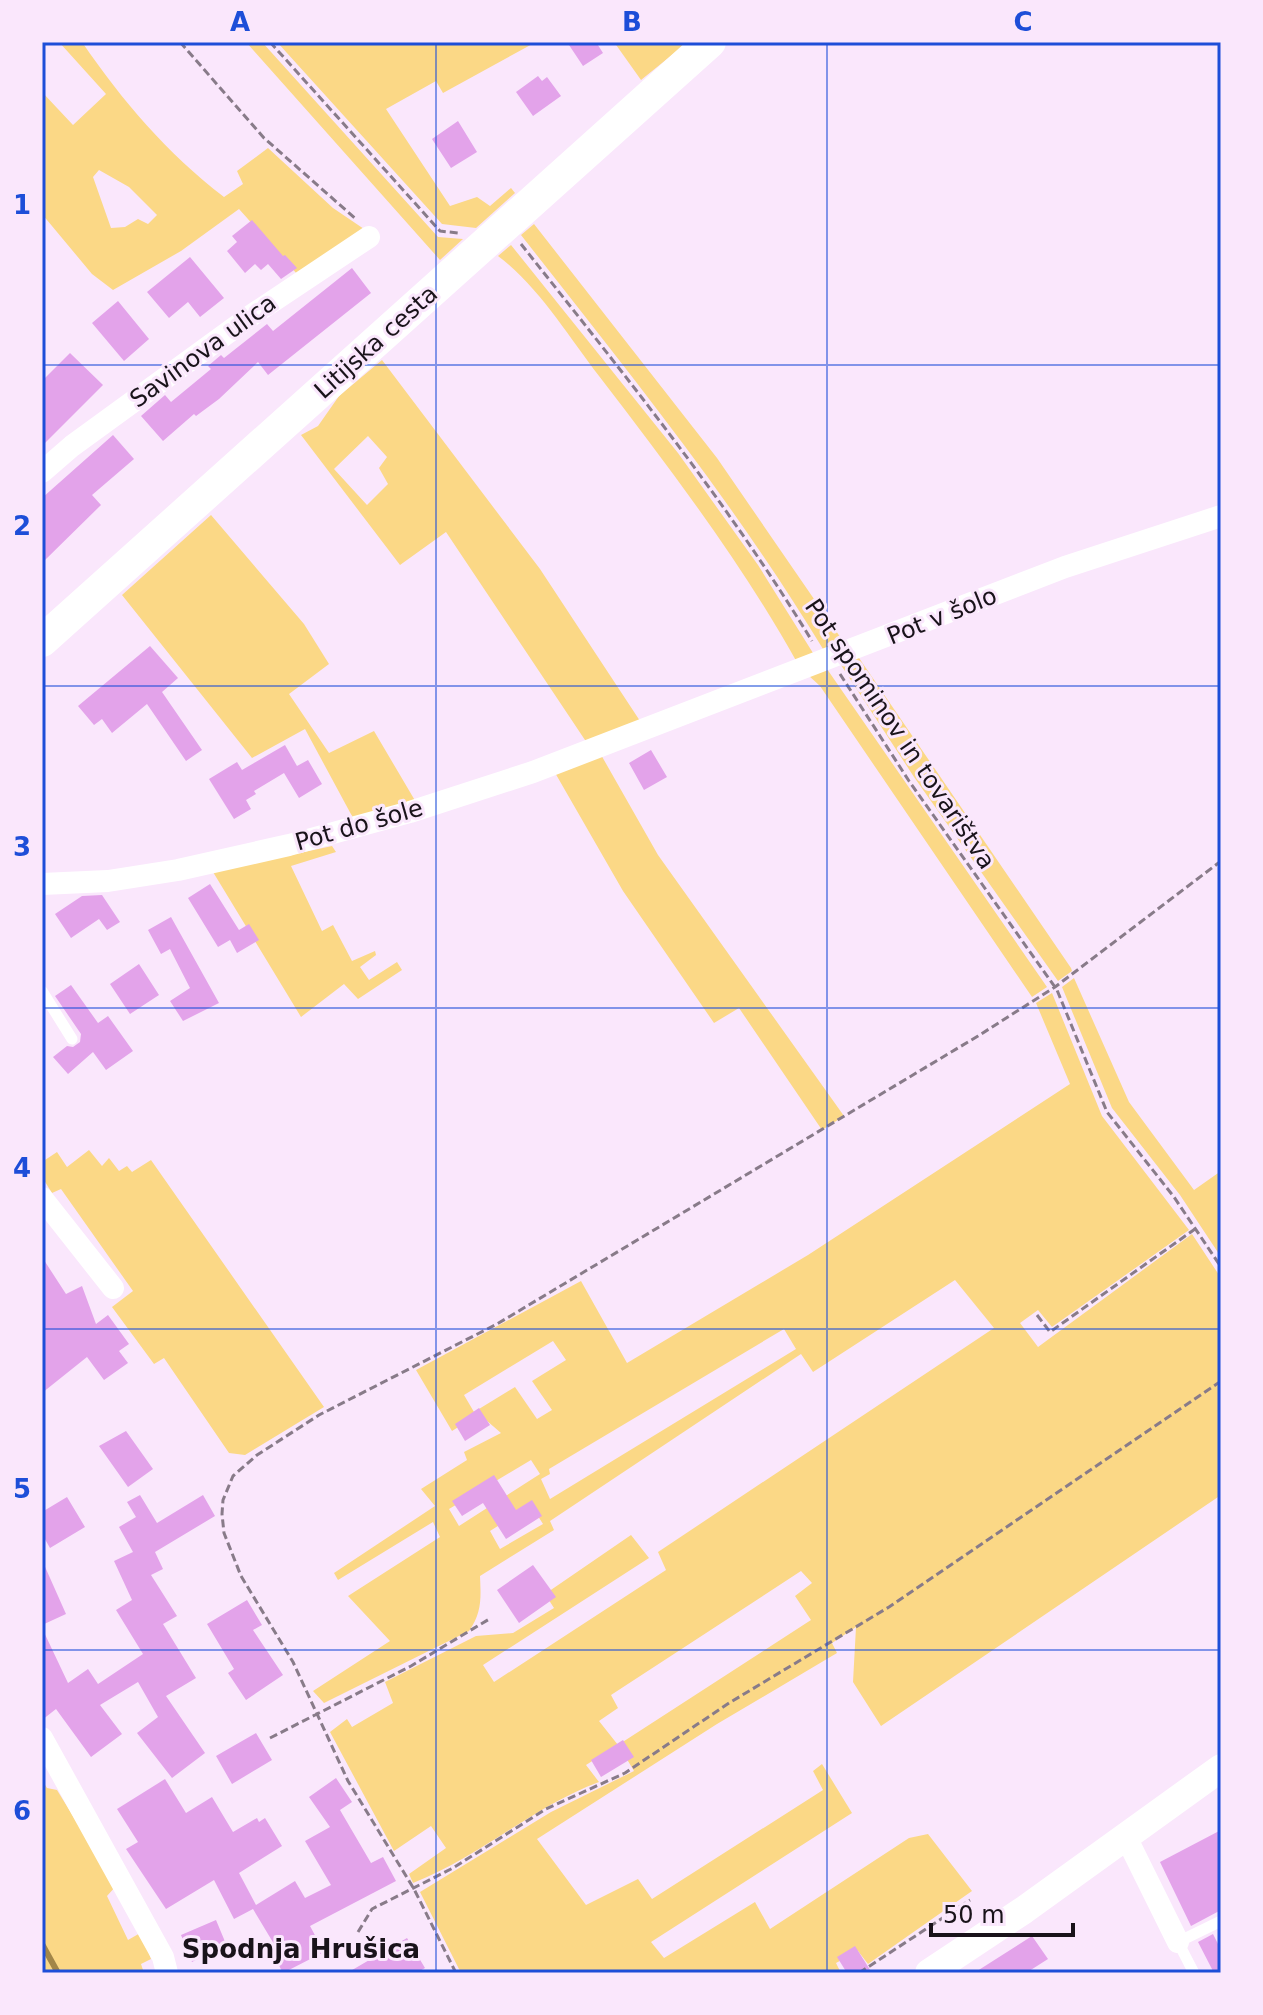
<svg xmlns="http://www.w3.org/2000/svg" width="1263" height="2015" font-family="'DejaVu Sans',sans-serif">
	<style>
		.green { fill: #fbd886; fill-rule: evenodd }
		.lines { fill: none; stroke-linecap: round; stroke-linejoin: round }
		.stream { stroke: #a28648; stroke-width: 6 }
		.building { fill: #e3a3ea }
		.path { stroke: #887b89; stroke-width: 3; stroke-dasharray: 8 4; stroke-linecap: butt }
		.service { stroke: #fff; stroke-width: 11 }
		.minor { stroke: #fff; stroke-width: 22 }
		.tertiary { stroke: #fff; stroke-width: 28 }
		.secondary { stroke: #fff; stroke-width: 32 }
		.grid { fill: none; stroke: #1d4ed8; stroke-width: 2; stroke-opacity: 0.55 }
		.labels { text-anchor: middle; dominant-baseline: central; stroke-width: 6; stroke-linejoin: round; paint-order: stroke }
		.street-label { font-size: 24px; fill: #19131a; stroke: #fae7fc }
		.neighbourhood-label { font-size: 26px; font-weight: bold; fill: #19131a; stroke: #fae7fc }
		.neatline { fill: none; stroke: #1d4ed8; stroke-width: 3 }
		.grid-label { font-size: 26px; text-anchor: middle; font-weight: bold; fill: #1d4ed8 }
	</style>
	<rect width="100%" height="100%" fill="#fae7fc"/>
	<path class="green" d="M59 42H82C123 102 167 153 224 197L243 184 237 171 268 148 333 208 364 229 297 274 239 209 181 251 113 290 92 274 42 214V92L73 125 106 94ZM99 170 129 187 157 215 148 224 138 219 125 227 111 228 93 177Z
		M246 42H262L438 237 463 239 440 260Z
		M277 42H536L443 93 436 81 386 109 450 206 477 197 490 206 511 188 515 193 476 228 442 224Z
		M614 42H688L641 80Z
		M534 224 717 458 845 644 823 649C734 502 627 370 521 235Z
		M511 245 678 453 758 565 813 653 799 666C742 563 671 470 599 376 568 336 539 287 498 256Z
		M382 360 540 569 642 724 589 746 446 532 400 565 301 435 318 426 339 396ZM368 436 387 457 379 468 388 484 367 505 334 469Z
		M211 515 304 624 329 664 289 694 329 753 374 731 420 809 359 829 305 729 252 758 122 595Z
		M857 655 1071 968 1072 971 1058 981 914 777 839 662Z
		M827 669 1047 987 1032 997 820 686 808 675Z
		M600 753 658 855 844 1116 822 1130 739 1008 714 1023 623 891 554 771Z
		M332 846 336 852 291 866 322 931 333 925 352 961 375 951 376 955 360 967 369 980 397 962 402 970 358 999 344 984 301 1017 213 872Z
		M1074 978 1129 1102 1194 1190 1221 1171V1257L1180 1195 1112 1108 1062 987Z
		M1052 993 1102 1116 1189 1230 1052 1327 1038 1310 1020 1323 1038 1347 1192 1234 1221 1278V1495L881 1726 853 1682 856 1627 832 1643 837 1653 717 1724 537 1839 586 1905 638 1879 652 1899 823 1790 813 1771 822 1764 852 1813 651 1942 664 1958 755 1902 770 1929 909 1838 928 1834 972 1891 868 1964 858 1951 836 1963 841 1973H461L420 1892 551 1812 634 1771 622 1751 611 1749 586 1765 599 1782C532 1807 480 1857 413 1883L409 1874 446 1848 431 1826 394 1851 330 1732 347 1719 352 1727 393 1703 385 1682 476 1636 513 1633 554 1608 545 1594 631 1535 649 1558 483 1665 494 1682 666 1570 658 1552 994 1328 955 1280 813 1372 801 1354 550 1521 554 1530 480 1576C481 1598 482 1613 469 1631L324 1703 313 1691 390 1641 348 1596 440 1537 433 1522 338 1580 334 1573 435 1506 421 1489 467 1460 464 1452 501 1433 479 1414 452 1431 416 1370 581 1281 627 1363 808 1255 1070 1084 1036 1003ZM784 1329 796 1349 550 1499 541 1479 550 1474 549 1469ZM553 1341 566 1360 532 1381 552 1410 537 1419 515 1387 474 1412 464 1395ZM531 1460 540 1474 459 1526 449 1509ZM531 1505 543 1524 500 1549 490 1531ZM801 1571 812 1583 795 1596 811 1620 618 1745 599 1721 618 1708 611 1695Z
		M89 1150 102 1166 109 1158 119 1171 127 1166 132 1172 151 1160 324 1407 245 1455 229 1453 164 1358 154 1364 112 1307 133 1291 61 1189 52 1193 42 1177V1162L57 1152 67 1167Z
		M42 1780 47 1788 57 1790 116 1886 107 1896 128 1940 142 1932 151 1959 141 1964 144 1973H42Z"/>
	<g class="lines">
		<path class="stream" d="M42 1944 58 1973"/>
	</g>
	<path class="building" d="M567 42H596L603 53 583 66Z
		M538 76 542 81 547 77 561 96 533 116 516 92Z
		M458 121 477 152 451 168 432 139Z
		M252 220 283 256 285 255 297 268 281 279 268 264 261 270 255 264 245 273 227 251 237 242 232 236Z
		M190 257 224 298 200 317 188 302 169 318 147 292Z
		M352 268 371 293 268 375 258 362 219 399 196 416 194 414 163 441 141 416 165 395 171 402 211 369 208 366 221 355 224 358 267 324 273 331Z
		M118 301 149 339 124 361 92 323Z
		M70 353 103 385 42 446V381Z
		M113 435 134 459 92 495 101 505 42 563V498Z
		M150 646 178 678 162 692 202 750 186 761 147 704 112 733 102 719 94 725 78 706Z
		M285 745 297 766 308 760 322 784 299 798 284 773 254 791 256 794 246 800 251 809 234 819 209 779 237 762 242 770Z
		M651 750 667 777 644 790 629 763Z
		M210 884 239 930 249 924 259 940 237 953 230 940 218 947 188 898Z
		M102 895 120 922 107 930 99 919 71 938 55 914 82 896Z
		M171 917 219 1003 183 1021 170 1001 190 988 170 949 161 954 148 930Z
		M139 964 159 995 130 1014 110 984Z
		M71 985 98 1023 108 1016 133 1051 106 1070 93 1052 68 1074 53 1057 67 1046 73 1047 80 1042 81 1034 55 996Z
		M42 1257 66 1294 82 1286 96 1324 108 1315 129 1344 119 1351 128 1363 104 1380 87 1357 42 1393Z
		M479 1408 490 1425 465 1441 455 1424Z
		M126 1431 153 1469 128 1487 99 1446Z
		M494 1475 516 1510 532 1500 542 1516 506 1539 483 1503 462 1516 452 1501Z
		M140 1495 157 1523 203 1495 215 1516 155 1552 163 1569 151 1575 177 1616 163 1624 196 1678 166 1696 205 1753 172 1778 137 1733 158 1717 138 1682 100 1705 122 1734 91 1757 56 1709 42 1720V1628L68 1683 88 1669 98 1684 143 1654 116 1610 132 1600 114 1561 133 1552 119 1527 136 1517 127 1502Z
		M67 1497 85 1527 50 1548 42 1534V1512Z
		M42 1560 66 1614 42 1625Z
		M533 1565 556 1597 519 1623 497 1590Z
		M247 1600 262 1625 253 1630 283 1675 246 1700 228 1673 234 1669 207 1624Z
		M256 1733 272 1760 232 1784 216 1756Z
		M623 1740 634 1757 601 1777 591 1760Z
		M336 1778 352 1802 340 1810 371 1863 383 1857 396 1881 310 1926 324 1952 283 1973 269 1947 274 1944 253 1909 234 1919 214 1880 166 1909 126 1849 138 1842 117 1809 165 1779 186 1813 212 1797 233 1832 257 1818 259 1822 265 1818 282 1846 239 1873 256 1905 295 1881 305 1898 331 1885 305 1841 330 1827 309 1797Z
		M1221 1830V1910L1191 1926 1160 1862Z
		M216 1920 226 1944 192 1962 181 1935Z
		M1213 1934 1221 1950V1973H1214L1198 1942Z
		M1032 1936 1048 1959 1026 1973H974Z
		M407 1938 425 1968 416 1973H347Z
		M855 1946 872 1973H847L837 1957Z"/>
	<g class="lines">
		<path class="path" d="M180 42 264 138 357 220
			M270 42 440 231 458 233
			M521 244C623 373 726 500 812 641
			M840 674 909 781 1057 990 1107 1112 1174 1197 1221 1267
			M1037 1315 1050 1332 1195 1229
			M270 1738 411 1666 491 1618
			M358 1932 372 1909 453 1868 546 1809 625 1773 729 1703 889 1607 1221 1381
			M456 1973 414 1889 348 1781 293 1662 241 1576 224 1533 222 1514 223 1500 233 1476 257 1455 319 1415 497 1324 978 1036 1055 987 1221 861
			M859 1973 970 1900"/>
		<path class="service" d="M42 991 72 1039
			M1194 1973 1178 1942 1221 1921"/>
		<path class="minor" d="M42 472 72 446 252 315 369 237
			M42 884 108 881 178 870 289 845 410 812 533 772 1065 567 1221 516
			M42 1198 113 1288
			M42 1738 163 1957 167 1973
			M1126 1837 1178 1942"/>
		<path class="tertiary" d="M929 1973 1024 1910 1221 1768"/>
		<path class="secondary" d="M42 641 710 42"/>
	</g>
	<path class="grid" d="M436 42V1973M827 42V1973M42 365H1221M42 686H1221M42 1008H1221M42 1329H1221M42 1650H1221"/>
	<g class="labels">
		<g class="street-label">
			<text transform="translate(376 342) rotate(-42)">Litijska cesta</text>
			<text transform="translate(203 351) rotate(-36)">Savinova ulica</text>
			<text transform="translate(942 616) rotate(-22)">Pot v šolo</text>
			<text transform="translate(900 734) rotate(56)">Pot spominov in tovarištva</text>
			<text transform="translate(359 825) rotate(-16)">Pot do šole</text>
		</g>
		<g class="neighbourhood-label">
			<text x="301" y="1949">Spodnja Hrušica</text>
		</g>
	</g>
	<rect width="1263" height="2015" fill="none" stroke="#fae7fc" stroke-width="88"/>
	<path d="M931 1923v12h142v-12" fill="none" stroke="#19131a" stroke-width="4"/>
	<text x="943" y="1923" font-size="24" fill="#19131a" stroke="#fae7fc" stroke-width="6" paint-order="stroke">50 m</text>
	<rect x="44" y="44" width="1175" height="1927" class="neatline"/>
	<g class="grid-label">
		<text x="240" y="31">A</text>
		<text x="632" y="31">B</text>
		<text x="1023" y="31">C</text>
		<text x="22" y="214">1</text>
		<text x="22" y="535">2</text>
		<text x="22" y="856">3</text>
		<text x="22" y="1177">4</text>
		<text x="22" y="1498">5</text>
		<text x="22" y="1820">6</text>
	</g>
</svg>
